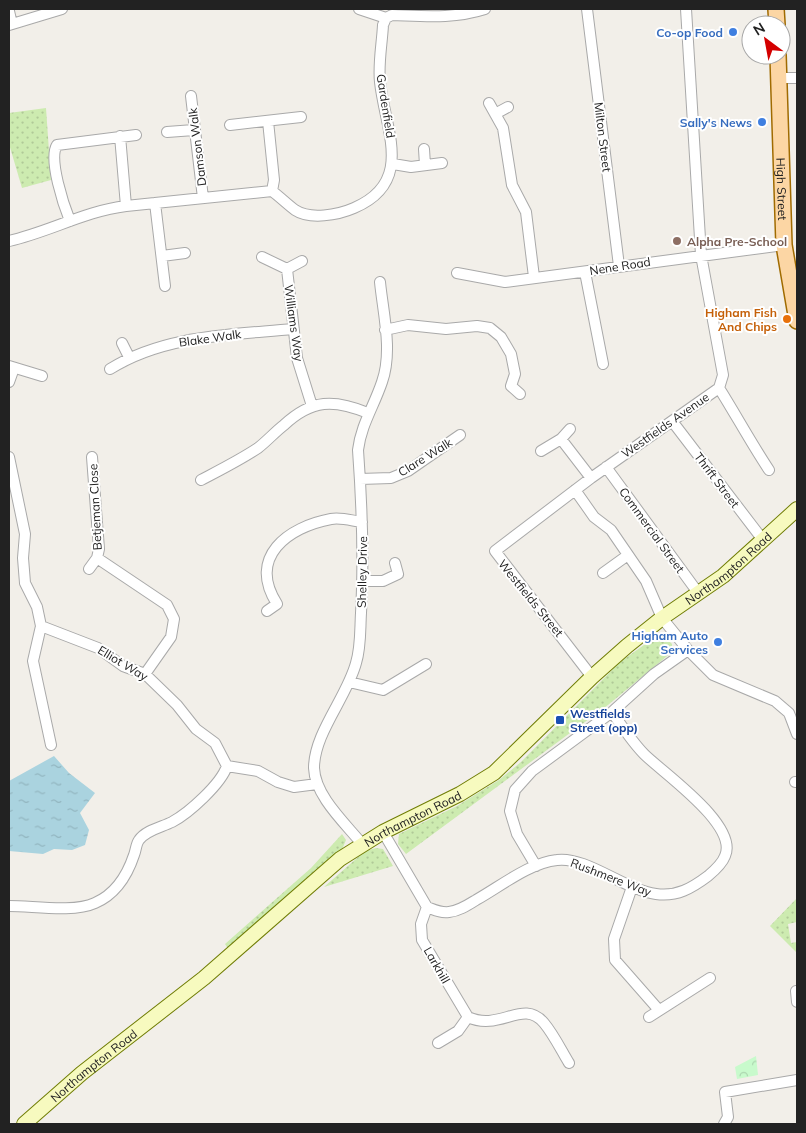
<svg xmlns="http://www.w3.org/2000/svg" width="806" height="1133" font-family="Mulish,sans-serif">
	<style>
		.grass { fill: url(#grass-dots) }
		.park { fill: url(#park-crowns) }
		.water { fill: url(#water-ripples) }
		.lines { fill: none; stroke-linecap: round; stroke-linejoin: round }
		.minor-casing { stroke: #a9a9a9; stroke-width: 12 }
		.secondary-casing { stroke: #707d05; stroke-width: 16 }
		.primary-casing { stroke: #a06b00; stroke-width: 18 }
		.minor { stroke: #fff; stroke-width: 10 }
		.secondary { stroke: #f7fabf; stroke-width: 14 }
		.primary { stroke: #fcd6a4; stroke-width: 15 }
		.shop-dot { fill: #3f7fe0; stroke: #fff; stroke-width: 2 }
		.education-dot { fill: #8d6e63; stroke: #fff; stroke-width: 2 }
		.food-dot { fill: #e8710a; stroke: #fff; stroke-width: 2 }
		.transit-dot { fill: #1a4fb4; stroke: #fff; stroke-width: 2 }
		.labels { text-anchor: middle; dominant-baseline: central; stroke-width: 4; stroke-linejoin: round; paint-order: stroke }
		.shop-label { font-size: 12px; font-weight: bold; fill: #366cbe; stroke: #fff; text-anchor: end }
		.street-label { font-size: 12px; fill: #222; stroke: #fff }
		.education-label { font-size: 12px; font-weight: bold; fill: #785e54; stroke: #fff; text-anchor: start }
		.food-label { font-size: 12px; font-weight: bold; fill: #c56008; stroke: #fff; text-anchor: end }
		.transit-label { font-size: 12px; font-weight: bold; fill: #164399; stroke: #fff; text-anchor: start }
	</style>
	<defs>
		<pattern id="grass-dots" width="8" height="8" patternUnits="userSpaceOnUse" patternTransform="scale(1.25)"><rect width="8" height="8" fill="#cdebb0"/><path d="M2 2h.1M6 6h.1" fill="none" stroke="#b0c997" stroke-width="1.8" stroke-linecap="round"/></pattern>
		<pattern id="park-crowns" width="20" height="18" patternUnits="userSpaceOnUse" patternTransform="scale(1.25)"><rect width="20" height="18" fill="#c8facc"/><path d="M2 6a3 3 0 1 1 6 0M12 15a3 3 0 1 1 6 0" fill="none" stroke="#acd6af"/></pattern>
		<pattern id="water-ripples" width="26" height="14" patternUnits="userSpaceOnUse" patternTransform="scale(1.25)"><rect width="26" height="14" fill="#aad3df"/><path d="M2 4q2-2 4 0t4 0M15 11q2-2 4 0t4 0" fill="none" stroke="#92b5bf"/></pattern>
	</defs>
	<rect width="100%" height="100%" fill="#f2efe9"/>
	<path class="grass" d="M46 108 51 180 22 188 9 144V113Z
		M658 635 665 637 672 644V652L608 705 406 854 398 844 399 834 457 806 499 780 521 762 620 662Z
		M342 834 346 840 341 852 229 950 225 944 311 868Z
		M376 848 383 849 393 866 324 887 365 851Z
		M797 898V922L788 924 791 943 797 942V953L770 926Z"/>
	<path class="park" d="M756 1056 758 1075 737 1079 735 1067Z"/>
	<path class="water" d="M54 756 69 773 95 793 80 813 89 830 85 845 72 850 54 849 43 854 9 851V781Z"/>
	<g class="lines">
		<g class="minor-casing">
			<path id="minor" d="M359 9 386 18 392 15C424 16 454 19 485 9
				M587 9 619 266
				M9 11 12 24
				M9 25 62 9
				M778 78H797
				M191 96 203 198
				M489 103 503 128 512 185 526 212 534 277
				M495 114 508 107
				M268 121 274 180 272 191
				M230 125 301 117
				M167 132 194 130
				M120 136 126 206
				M424 149 425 165
				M393 164 411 167 442 163
				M155 203 165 286
				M70 221C64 206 48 159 57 145L136 135
				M9 241C49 232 85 211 126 206L272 191C280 197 287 204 295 210 310 220 338 215 354 208 415 182 385 130 380 82 378 64 382 44 383 25L386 18
				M162 256 185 253
				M262 257 287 269 302 261
				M287 269 297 358 312 406
				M585 272 603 364
				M457 273 505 282 784 245
				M385 330 408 325 446 329 477 326 490 328 501 337 511 354 515 374 511 386 520 394
				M122 343 129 357
				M9 366 42 376
				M110 369C164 335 230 335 293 329
				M9 382 14 368
				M719 388C736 415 751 443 769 470
				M672 421 763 540
				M561 439 591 478
				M541 451 561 439 570 429
				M9 457 25 534 23 558 25 583 37 607 41 626 33 661 51 745
				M92 457 99 549 97 558 167 605 174 619 171 637 145 674
				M606 467 699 594
				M360 479 391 478 408 471 460 435
				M201 480C220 470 240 460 258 448 267 441 275 432 284 425 312 399 334 399 368 413
				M575 490 594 517 611 530 646 581 662 618 688 650 713 675 775 701 789 713 797 734
				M89 569 97 558
				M603 573 628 555
				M363 581H383L398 574 395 563
				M267 611 277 604C247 557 288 527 331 519 341 517 353 521 362 522
				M41 626 98 648 123 666 145 674 177 705 196 729 215 743 227 766
				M592 677 495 551 591 478 719 388 723 375 701 255 686 9
				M349 682 383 690 426 664
				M227 766 258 771 278 782 294 787 317 784
				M795 782H797
				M383 832 427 907 421 924 422 940 468 1017C500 1032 523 998 544 1023 554 1035 561 1050 569 1063
				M362 844C345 823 315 796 314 768 314 733 347 697 356 663 361 647 360 629 361 613 364 559 362 505 358 450 361 425 374 406 382 382 393 351 383 313 380 282
				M536 866 517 834 510 811 515 790 532 771 612 712 654 674 688 650
				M632 887 614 939 615 960 658 1009
				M9 906C34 906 73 913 95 903 116 894 127 876 134 855 136 850 136 844 139 840 146 830 162 827 172 822 189 813 221 784 227 766
				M427 907C435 910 440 913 449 912 459 911 468 905 476 900 501 886 529 863 557 860 586 856 625 890 656 894 677 897 692 888 708 876 714 871 722 864 725 856 739 825 663 773 644 754 632 742 622 726 612 712
				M796 991 797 1002
				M649 1017 710 978
				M438 1043 458 1031 468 1017
				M724 1124 728 1117 725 1092 797 1080"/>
		</g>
		<g class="secondary-casing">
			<g id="secondary">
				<path id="s1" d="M24 1124 82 1073 204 978 340 859 383 832 460 794 494 773 592 677 627 646 662 618 723 576 797 509"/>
			</g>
		</g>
		<g class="primary-casing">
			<g id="primary">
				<path d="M776 9 777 25"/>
				<path id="s2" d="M778 55 784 245 797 321"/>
			</g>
		</g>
		<use href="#minor" class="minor"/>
		<use href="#secondary" class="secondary"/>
		<use href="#primary" class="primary"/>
	</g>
	<g class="shop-dot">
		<circle cx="733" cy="32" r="5"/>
		<circle cx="762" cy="122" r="5"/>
		<circle cx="718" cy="642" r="5"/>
	</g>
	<circle class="education-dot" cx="677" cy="241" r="5"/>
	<circle class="food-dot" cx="787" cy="319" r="5"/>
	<rect class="transit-dot" x="555" y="715" width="10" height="10" rx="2.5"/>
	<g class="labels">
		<g class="shop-label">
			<text x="723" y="32">Co-op Food</text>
			<text x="752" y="122">Sally's News</text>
			<text x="708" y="635">Higham Auto<tspan x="708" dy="14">Services</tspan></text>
		</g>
		<g class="street-label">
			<text transform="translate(386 106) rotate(81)">Gardenfield</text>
			<text transform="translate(603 137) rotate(83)">Milton Street</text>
			<text transform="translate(197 147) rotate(-97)">Damson Walk</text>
			<text stroke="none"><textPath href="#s2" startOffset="134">High Street</textPath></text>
			<text transform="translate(620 266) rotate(-9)">Nene Road</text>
			<text transform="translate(294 323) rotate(82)">Williams Way</text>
			<text transform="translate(210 338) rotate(-8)">Blake Walk</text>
			<text transform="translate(665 425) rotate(-35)">Westfields Avenue</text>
			<text transform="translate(425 457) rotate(-32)">Clare Walk</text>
			<text transform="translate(717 480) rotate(53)">Thrift Street</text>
			<text transform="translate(95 507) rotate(-93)">Betjeman Close</text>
			<text transform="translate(652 530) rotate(54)">Commercial Street</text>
			<text stroke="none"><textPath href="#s1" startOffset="901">Northampton Road</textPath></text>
			<text transform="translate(362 572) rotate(-89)">Shelley Drive</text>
			<text transform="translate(531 598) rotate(51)">Westfields Street</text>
			<text transform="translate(123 663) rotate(31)">Elliot Way</text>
			<text stroke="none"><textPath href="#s1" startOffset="496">Northampton Road</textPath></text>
			<text transform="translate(611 877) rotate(21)">Rushmere Way</text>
			<text transform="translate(437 965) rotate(60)">Larkhill</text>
			<text stroke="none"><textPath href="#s1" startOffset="91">Northampton Road</textPath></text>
		</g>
		<g class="education-label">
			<text x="687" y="241">Alpha Pre-School</text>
		</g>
		<g class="food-label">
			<text x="777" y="312">Higham Fish<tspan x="777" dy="14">And Chips</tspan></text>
		</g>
		<g class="transit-label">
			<text x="570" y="713">Westfields<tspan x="570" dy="14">Street (opp)</tspan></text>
		</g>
	</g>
	<rect width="806" height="1133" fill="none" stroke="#222222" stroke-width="20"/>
	<g transform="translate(766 40) rotate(328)"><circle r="24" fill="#ffffff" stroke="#a7a7a7"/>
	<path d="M0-4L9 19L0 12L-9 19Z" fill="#d40000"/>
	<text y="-8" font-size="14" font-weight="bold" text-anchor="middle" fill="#222222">N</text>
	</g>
</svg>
